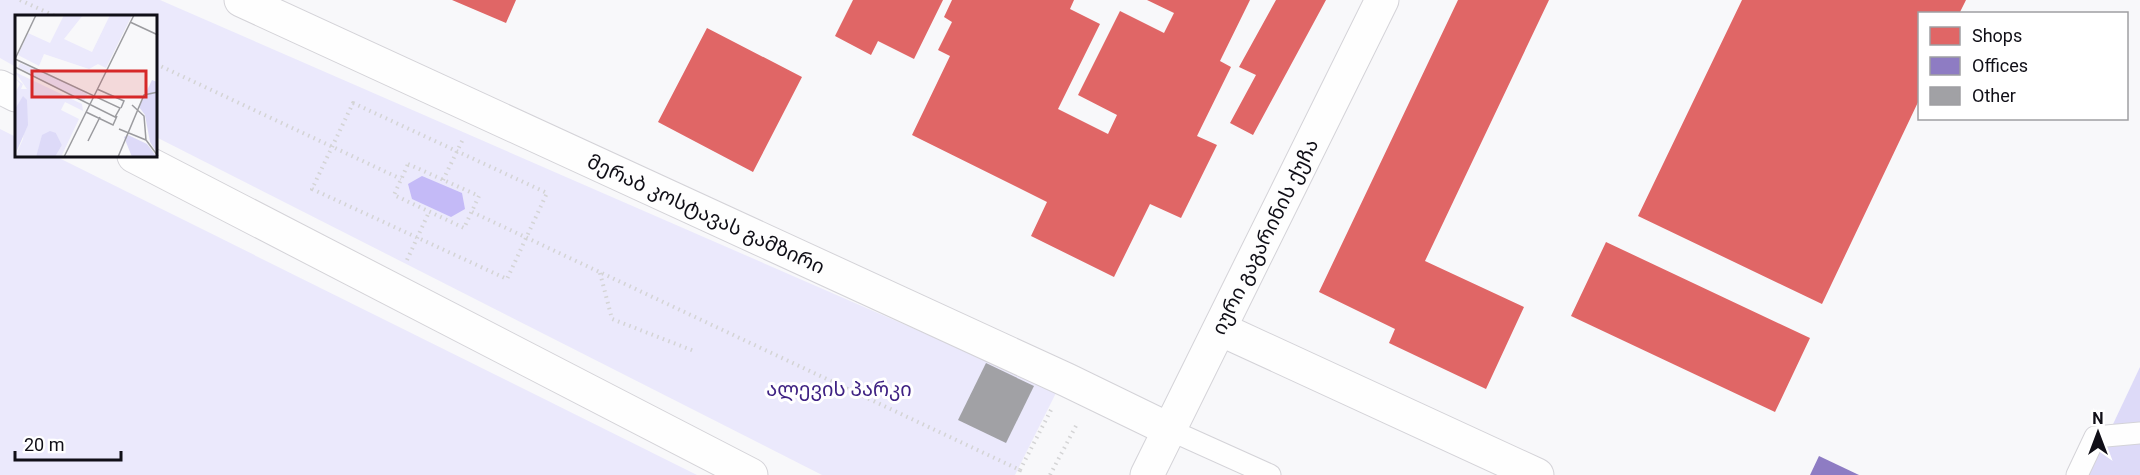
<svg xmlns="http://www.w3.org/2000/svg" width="2140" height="475" font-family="Roboto,'Noto Sans Georgian',sans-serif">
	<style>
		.green { fill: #ebe9fc }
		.forest { fill: #dddaf8 }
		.water { fill: #c4baf7 }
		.shops { fill: #e06666 }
		.offices { fill: #8e7cc3 }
		.building { fill: #a1a1a5 }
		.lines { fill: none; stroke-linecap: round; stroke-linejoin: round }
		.lane-casing { stroke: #d4d3d8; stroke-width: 23 }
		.street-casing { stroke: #d4d3d8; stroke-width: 35 }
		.secondary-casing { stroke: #d4d3d8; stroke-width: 35 }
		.path { stroke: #d4d4d5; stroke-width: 4; stroke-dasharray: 1.5 4.5; stroke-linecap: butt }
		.lane { stroke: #fefefe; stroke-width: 21 }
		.street { stroke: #fefefe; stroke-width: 33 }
		.secondary { stroke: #fefefe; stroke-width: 33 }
		.labels { text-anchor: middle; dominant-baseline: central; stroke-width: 6; stroke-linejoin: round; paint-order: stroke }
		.street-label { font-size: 20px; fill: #100f17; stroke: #fff }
		.park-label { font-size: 20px; fill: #3f2283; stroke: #fff }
		.inset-road { fill: none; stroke: #9b9b9f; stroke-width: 1.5 }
		.view { fill: #d62828; fill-opacity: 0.15; stroke: #d62828; stroke-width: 3 }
		.inset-edge { fill: none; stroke: #100f17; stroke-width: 3 }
	</style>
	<rect width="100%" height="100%" fill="#f8f8fa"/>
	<path class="green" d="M0 0H160L1057 391 1015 475H822L156 137V16H16V67L0 58Z
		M0 129 16 137V156H55L697 475H0Z"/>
	<path class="forest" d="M2140 367V475H2089Z"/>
	<path class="water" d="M422 176 462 193 465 209 451 217 412 199 408 184Z"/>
	<path class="shops" d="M452 0H516L506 23Z
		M853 0H943L914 59 878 41 871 55 835 36Z
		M952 0H1074L1070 9 1100 24 1058 109 1108 134 1117 115 1078 95 1120 11 1164 33 1174 13 1147 0H1250L1220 61 1231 67 1197 136 1217 145 1181 218 1150 204 1114 277 1031 236 1047 202 912 135 950 56 938 50 952 22 944 17Z
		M1276 0H1326L1253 135 1230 123 1256 75 1239 67Z
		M1458 0H1549L1425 261 1524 307 1486 389 1389 343 1395 329 1319 292Z
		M1742 0H1966L1959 14H1920V98L1822 304 1638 216Z
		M707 28 802 77 753 172 658 122Z
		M1606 242 1810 338 1775 412 1571 316Z"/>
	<path class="offices" d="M1819 456 1859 475H1810Z"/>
	<path class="building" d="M986 363 1034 386 1006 443 958 420Z"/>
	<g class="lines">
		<g class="lane-casing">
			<path id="lane" d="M1170 430 1270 475
				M2077 475 2095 437 2140 433"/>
		</g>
		<g class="street-casing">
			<path id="street" d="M1220 329 1537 475"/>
		</g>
		<g class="secondary-casing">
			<g id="secondary">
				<path id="s1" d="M241 0 1067 380 1170 430"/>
				<path d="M0 87 16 95"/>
				<path d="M134 156 751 475"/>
				<path id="s2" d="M1147 475 1382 0"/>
			</g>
		</g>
		<path class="path" d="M20 0 55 16
			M156 64 401 179
			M353 103 547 193 507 279 312 189Z
			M408 164 479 196 464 228 394 195Z
			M443 180 463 139
			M472 212 1020 470 1018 475
			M407 260 429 212
			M600 273 612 319 694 351
			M1020 470 1051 410
			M1050 475 1078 422"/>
		<use href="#lane" class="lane"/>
		<use href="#street" class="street"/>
		<use href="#secondary" class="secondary"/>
	</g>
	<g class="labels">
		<g class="street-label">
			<text stroke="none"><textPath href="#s1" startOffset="512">მერაბ კოსტავას გამზირი</textPath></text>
			<text stroke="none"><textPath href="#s2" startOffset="266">იური გაგარინის ქუჩა</textPath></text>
		</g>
		<g class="park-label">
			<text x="839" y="389">ალევის პარკი</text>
		</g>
	</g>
	<g transform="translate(15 15)">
		<rect width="142" height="142" fill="#f8f8fa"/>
		<path d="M49 0H68L49 24 77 37 95 0H117L91 53 83 49 74 54 29 39 24 51 3 40 13 18 35 28ZM5 48 73 77 69 86 3 52ZM0 57 67 89 68 96 50 87 46 95 64 104 46 142H40L47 130 41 118 26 127 21 142H0L8 124 11 97 8 82 0 94V78L5 69 0 63 8 69 6 74H12Z" fill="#ebe9fc"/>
		<path d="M137 65 142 67V138L135 127 130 100 124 92ZM8 81 12 85 13 110 0 140V94ZM35 116 41 118 47 130 40 142H21L27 120ZM113 120 132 129 142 142H117L109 122Z" fill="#dddaf8"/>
		<path class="inset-road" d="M115 7 143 20M0 44 105 93 100 102 0 52M0 44 21 0M82 74 109 86 106 93M117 90 129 101 131 125 143 141M71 97 98 110 102 101M104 114 131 125M73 126 85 102M49 142 119 0M103 142 129 80 143 77"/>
		<path class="view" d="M17 56H131V82H17Z"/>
		<rect width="142" height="142" class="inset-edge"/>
	</g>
	<rect x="1918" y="12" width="210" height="108" fill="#ffffff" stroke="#9f9fa2" stroke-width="1.5"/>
	<rect x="1930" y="27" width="30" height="18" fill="#e06666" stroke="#9f9fa2" stroke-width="1.5"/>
	<text x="1972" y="42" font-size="18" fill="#100f17">Shops</text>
	<rect x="1930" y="57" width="30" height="18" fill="#8e7cc3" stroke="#9f9fa2" stroke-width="1.5"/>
	<text x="1972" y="72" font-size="18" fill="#100f17">Offices</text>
	<rect x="1930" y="87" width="30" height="18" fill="#a1a1a5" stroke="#9f9fa2" stroke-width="1.5"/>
	<text x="1972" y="102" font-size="18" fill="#100f17">Other</text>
	<g transform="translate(2098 433)" stroke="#ffffff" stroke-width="4.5" paint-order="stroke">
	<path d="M0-4.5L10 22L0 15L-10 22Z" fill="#100f17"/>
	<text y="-9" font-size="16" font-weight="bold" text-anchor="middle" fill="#100f17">N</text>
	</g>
	<path d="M15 451v9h106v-9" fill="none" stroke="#100f17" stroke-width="3"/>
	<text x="24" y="451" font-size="18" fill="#100f17" stroke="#ffffff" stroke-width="4.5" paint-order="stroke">20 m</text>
</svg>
